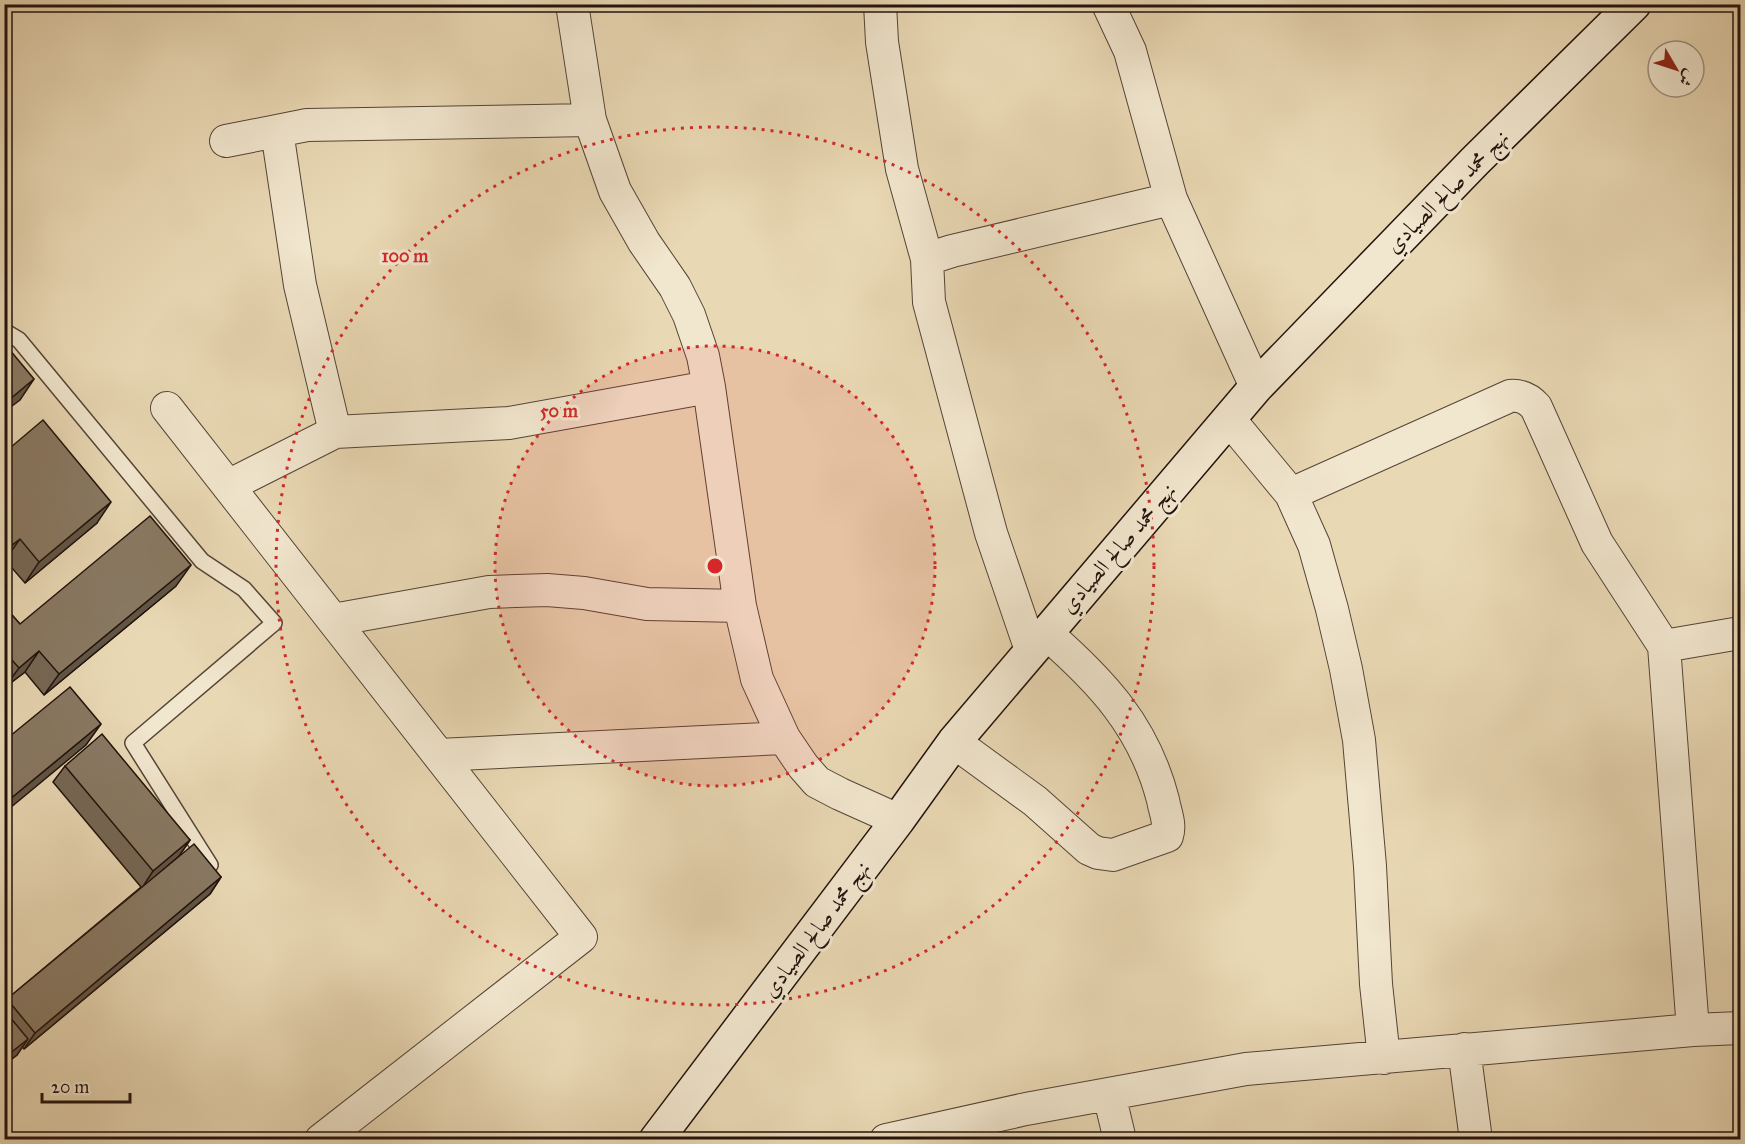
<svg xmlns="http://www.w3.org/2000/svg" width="1745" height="1144" font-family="'IM FELL Great Primer',Amiri,serif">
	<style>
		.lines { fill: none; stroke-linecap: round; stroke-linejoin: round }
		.lane-casing { stroke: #544436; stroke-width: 18 }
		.street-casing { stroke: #544436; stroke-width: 34 }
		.secondary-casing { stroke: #22120c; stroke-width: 36 }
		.lane { stroke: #f1e6ce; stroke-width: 15 }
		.street { stroke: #f1e6ce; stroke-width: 32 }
		.secondary { stroke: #f1e6ce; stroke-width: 33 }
		.wall { fill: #766855; stroke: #22120c; stroke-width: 1.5 }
		.shaded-wall { fill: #605545; stroke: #22120c; stroke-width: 1.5 }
		.building { fill: #897963; stroke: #22120c; stroke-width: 1.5 }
		.ring { fill: none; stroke: #d62828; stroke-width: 3; stroke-dasharray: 3 6 }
		.labels { text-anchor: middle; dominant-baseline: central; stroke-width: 6; stroke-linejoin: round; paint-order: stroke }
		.street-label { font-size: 22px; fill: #22120c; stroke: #f1e6ce }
		.centre { fill: #d62828; stroke: #f1e6ce; stroke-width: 3 }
		.ring-label { font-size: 18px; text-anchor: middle; font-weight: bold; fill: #d62828; stroke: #f1e6ce; stroke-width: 6; stroke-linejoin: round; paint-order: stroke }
	</style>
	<rect width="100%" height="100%" fill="#e9d8b4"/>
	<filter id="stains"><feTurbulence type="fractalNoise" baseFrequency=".00333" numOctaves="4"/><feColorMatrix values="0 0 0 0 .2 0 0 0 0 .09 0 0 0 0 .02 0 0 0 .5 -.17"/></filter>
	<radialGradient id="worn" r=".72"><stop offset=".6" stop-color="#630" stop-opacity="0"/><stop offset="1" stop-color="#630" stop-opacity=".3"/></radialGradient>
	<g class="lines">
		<g class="lane-casing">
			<path id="lane" d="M4 331 19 340 202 561 244 589 274 623 133 743 210 865"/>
		</g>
		<g class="street-casing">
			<path id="street" d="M572 4 590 120 615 191 644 242 675 287 689 315 703 356 709 387 740 606 757 679 784 738 803 766 817 782 840 794 898 820
				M880 4 882 42 902 169 927 259
				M1108 4 1130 51 1171 199 1256 387
				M277 131 300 285 335 432
				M226 141 307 125 590 120
				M167 408 581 937 321 1140
				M1229 419 1291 494 1314 545 1332 609 1346 669 1359 740 1370 866 1376 984 1384 1058
				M228 486 335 432 509 423 709 387
				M1291 494 1510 396C1521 395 1528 398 1536 407L1597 543 1664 646 1693 1030
				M333 620 489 592 547 590 584 593 647 604 740 606
				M1664 646 1740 633
				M1031 650 991 533 929 302 927 259 952 251 1171 199
				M954 742 1035 801 1089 849 1098 853 1113 855 1167 836C1171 824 1165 812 1163 800 1144 726 1101 681 1046 633
				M439 755 784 738
				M1464 1049 1476 1140
				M1109 1094 1120 1140
				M886 1140 1026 1109 1246 1069 1693 1030 1740 1028"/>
		</g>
		<g class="secondary-casing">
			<path id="secondary" d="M656 1140 898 820 954 742 1256 387 1475 161 1634 4"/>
		</g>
		<use href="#lane" class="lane"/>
		<use href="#street" class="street"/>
		<use href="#secondary" class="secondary"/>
	</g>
	<path class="wall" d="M4 453 97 523 25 583 5 560Z
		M176 586 44 695 25 672 4 688V606L20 624Z
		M65 766 190 840 179 856 221 877 210 894 24 1049 22 1047 17 1055 4 1065V1003L7 999 141 887 53 782Z"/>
	<path class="shaded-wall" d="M34 379 20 400 4 412V404Z
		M111 502 97 523 25 583 39 562Z
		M20 539 5 560H4V551Z
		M191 565 176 586 44 695 59 674Z
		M39 651 25 672 4 688 19 668Z
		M101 724 86 745 4 813V804Z
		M190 840 179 856 142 888 153 871Z
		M221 877 210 894 24 1049 35 1033Z
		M28 1039 17 1055 4 1065V1058Z"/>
	<path class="building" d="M4 343 34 379 4 404Z
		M43 420 111 502 39 562 20 539 4 551V453Z
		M150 516 191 565 59 674 39 651 19 668 4 651V606L20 624Z
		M70 687 101 724 4 804V741Z
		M102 734 190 840 153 871 65 766Z
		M194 844 221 877 35 1033 7 999Z
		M4 1010 28 1039 4 1058Z"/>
	<circle cx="715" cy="566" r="220" fill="#d62828" fill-opacity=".12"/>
	<g class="ring">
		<circle cx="715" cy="566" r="220"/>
		<circle cx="715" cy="566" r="439"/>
	</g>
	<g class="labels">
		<g class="street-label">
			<text transform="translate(1447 191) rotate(-45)">نهج محمد صالح الصيادي</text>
			<text transform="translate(1118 548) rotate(-49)">نهج محمد صالح الصيادي</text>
			<text transform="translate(816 929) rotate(-53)">نهج محمد صالح الصيادي</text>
		</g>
	</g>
	<circle cx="715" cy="566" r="9" class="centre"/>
	<g class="ring-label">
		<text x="405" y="262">100 m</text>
		<text x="559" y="417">50 m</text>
	</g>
	<rect width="1745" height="1144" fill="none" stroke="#e9d8b4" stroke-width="24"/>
	<rect x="6" y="6" width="1733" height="1132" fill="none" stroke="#22120c" stroke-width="3"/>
	<rect x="12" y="12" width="1721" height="1120" fill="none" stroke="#22120c" stroke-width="1.5"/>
	<g transform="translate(1676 69) rotate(129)"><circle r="28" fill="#f1e6ce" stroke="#9e9180" stroke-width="1.5"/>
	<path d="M0-4.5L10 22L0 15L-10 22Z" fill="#8f2418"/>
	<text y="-9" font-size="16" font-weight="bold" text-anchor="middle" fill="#22120c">ش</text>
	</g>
	<path d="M42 1093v9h88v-9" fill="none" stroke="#22120c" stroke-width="3"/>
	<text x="51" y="1093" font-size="18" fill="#22120c" stroke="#f1e6ce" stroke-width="4.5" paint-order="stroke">20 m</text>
	<rect width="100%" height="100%" filter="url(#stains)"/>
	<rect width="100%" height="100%" fill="url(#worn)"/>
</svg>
